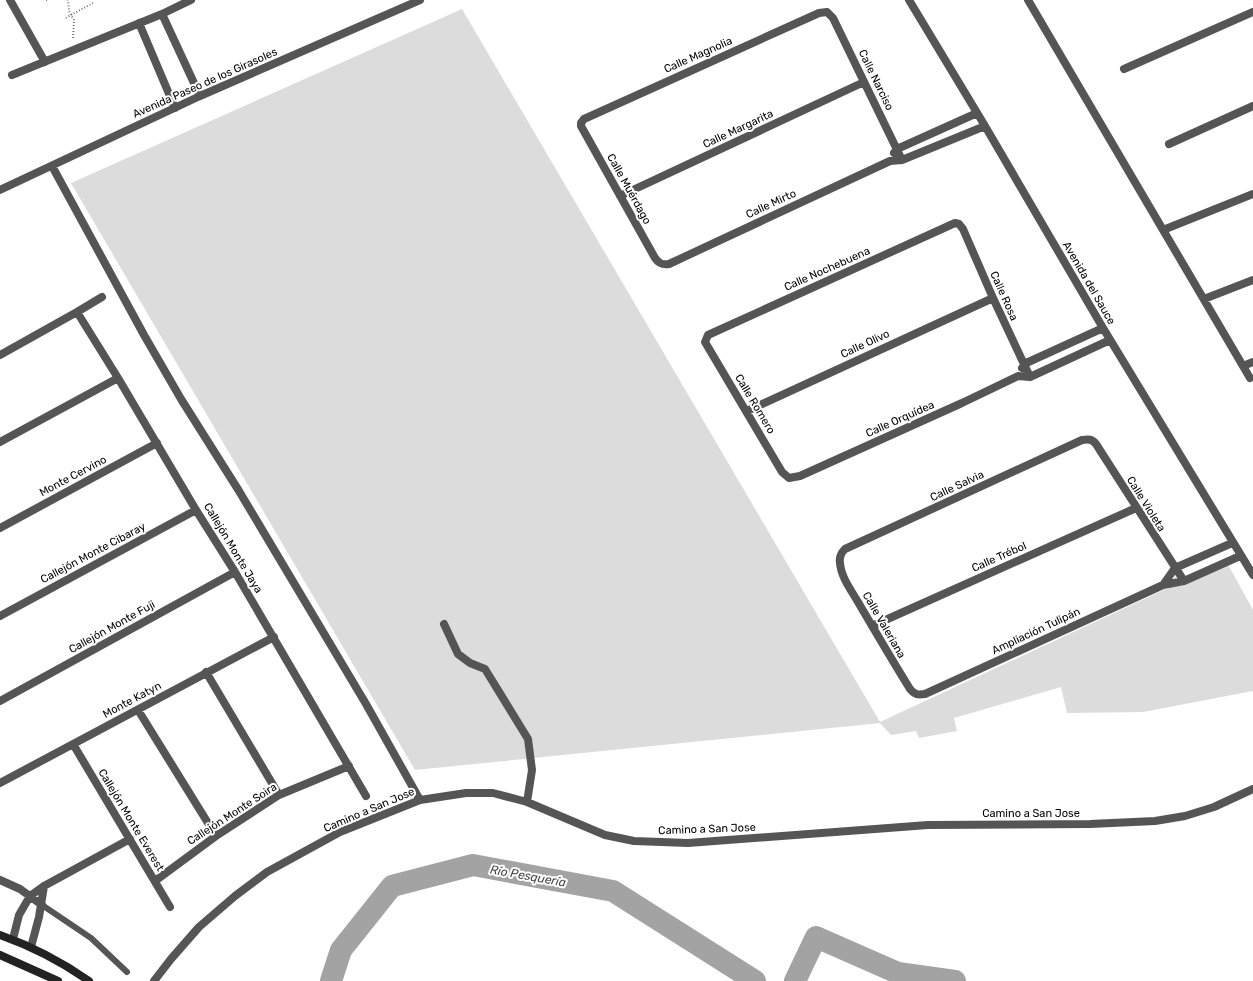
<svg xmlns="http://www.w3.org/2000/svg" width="1253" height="981" font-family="Rubik,sans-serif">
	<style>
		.green { fill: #dcdcdc }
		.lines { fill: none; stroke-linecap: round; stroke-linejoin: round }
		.river { stroke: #a3a3a3; stroke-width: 22 }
		.path { stroke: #777; stroke-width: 2; stroke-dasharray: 1 2; stroke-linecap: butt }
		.lane { stroke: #555; stroke-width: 6 }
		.street { stroke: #555; stroke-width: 8 }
		.secondary { stroke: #222; stroke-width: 8 }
		.labels { text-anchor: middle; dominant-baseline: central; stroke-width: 4; stroke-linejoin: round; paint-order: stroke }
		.street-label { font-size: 11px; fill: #000; stroke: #fff }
		.water-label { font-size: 12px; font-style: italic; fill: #444; stroke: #fff }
	</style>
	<rect width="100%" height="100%" fill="#fff"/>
	<path class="green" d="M462 9 880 722 1226 561 1253 610V691L1143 712 1067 713 1061 687 954 718 957 731 919 738 916 731 891 735 880 723 415 770 71 183Z"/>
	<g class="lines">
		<path class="river" d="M331 981 341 950 392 886 473 865 613 891 755 981
			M795 981 816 937 898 973 955 981"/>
		<path class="path" d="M46 0H49
			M66 18 71 15 69 11 68 0
			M73 38 74 20 71 15 93 3"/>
		<path class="lane" d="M42 905 91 938 127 972"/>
		<path class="street" d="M10 0 45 62
			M909 0 985 126 1103 328 1253 575
			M1028 0 1250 378
			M162 14 200 96
			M139 23 175 108
			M1124 69 1253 12
			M12 75 162 14 191 0
			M1169 144 1253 106
			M894 153 897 149 977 113
			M902 160 833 18 827 12 819 13 584 119 581 123V126L655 258C659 264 663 265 669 264L890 161 902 160 985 126
			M52 166 144 335 181 399 239 491 366 704 420 800
			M0 190 200 96 420 0
			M620 196 864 82
			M1163 230 1253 194
			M1204 299 1253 280
			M77 312 118 378 196 510 235 572 366 796
			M0 355 77 312 102 297
			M1243 366 1253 362
			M1022 368 1024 364 1103 328
			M1030 377 993 298 963 229 959 224 955 223 708 335 705 342 782 472 789 478 800 476 962 403 1018 376 1030 377 1110 340
			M747 411 993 298
			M0 442 118 378
			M0 528 157 443
			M1184 581 1096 444C1092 439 1089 439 1082 440L845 549C841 553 839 557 840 563 841 577 851 590 858 602 875 631 892 660 910 689 915 695 918 695 925 694L1163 585 1184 581 1240 556
			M1163 585 1175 568 1232 543
			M0 616 196 510
			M444 624 458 654 470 663 485 669 528 739 532 770 527 802
			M872 626 1136 508
			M206 672 279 795
			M0 701 235 572
			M138 710 216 836
			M73 744 170 907
			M0 783 274 637
			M0 880 20 889 42 905
			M155 881 216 836 279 795 349 766
			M13 939 19 915 30 896 44 886 130 839
			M31 947 39 917 44 886
			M154 981 171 959 199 927 235 896 267 872 340 832 420 800 466 793H493L527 802 605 835 634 841 688 843 928 825 1090 824 1155 821 1185 816 1214 807 1253 789"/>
		<path class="secondary" d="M0 935C31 946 62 962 89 981
			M0 955 58 981"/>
	</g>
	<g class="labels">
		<g class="street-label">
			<text transform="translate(698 55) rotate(-24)">Calle Magnolia</text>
			<text transform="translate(876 80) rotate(64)">Calle Narciso</text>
			<text transform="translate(205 83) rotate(-24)">Avenida Paseo de los Girasoles</text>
			<text transform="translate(738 129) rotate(-25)">Calle Margarita</text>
			<text transform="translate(629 189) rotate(61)">Calle Muérdago</text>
			<text transform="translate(771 204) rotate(-25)">Calle Mirto</text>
			<text transform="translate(827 269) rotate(-24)">Calle Nochebuena</text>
			<text transform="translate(1089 283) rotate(60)">Avenida del Sauce</text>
			<text transform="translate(1004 296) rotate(66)">Calle Rosa</text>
			<text transform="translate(865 344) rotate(-25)">Calle Olivo</text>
			<text transform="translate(755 404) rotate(59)">Calle Romero</text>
			<text transform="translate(900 419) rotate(-24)">Calle Orquídea</text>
			<text transform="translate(73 476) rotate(-28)">Monte Cervino</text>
			<text transform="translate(957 486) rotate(-25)">Calle Salvia</text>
			<text transform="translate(1146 504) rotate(58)">Calle Violeta</text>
			<text transform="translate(233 548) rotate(59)">Callejón Monte Jaya</text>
			<text transform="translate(93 553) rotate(-28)">Callejón Monte Cibaray</text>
			<text transform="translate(999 557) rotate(-24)">Calle Trébol</text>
			<text transform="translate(884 625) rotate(60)">Calle Valeriana</text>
			<text transform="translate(112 627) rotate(-29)">Callejón Monte Fuji</text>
			<text transform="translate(1036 631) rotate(-25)">Ampliación Tulipán</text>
			<text transform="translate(132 700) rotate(-28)">Monte Katyn</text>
			<text transform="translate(369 810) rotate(-23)">Camino a San Jose</text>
			<text x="1031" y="813">Camino a San Jose</text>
			<text transform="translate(232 814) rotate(-33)">Callejón Monte Soira</text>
			<text transform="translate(131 820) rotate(59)">Callejón Monte Everest</text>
			<text transform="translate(707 829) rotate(-2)">Camino a San Jose</text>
		</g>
		<g class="water-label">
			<text transform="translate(528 876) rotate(10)">Río Pesquería</text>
		</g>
	</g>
</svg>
